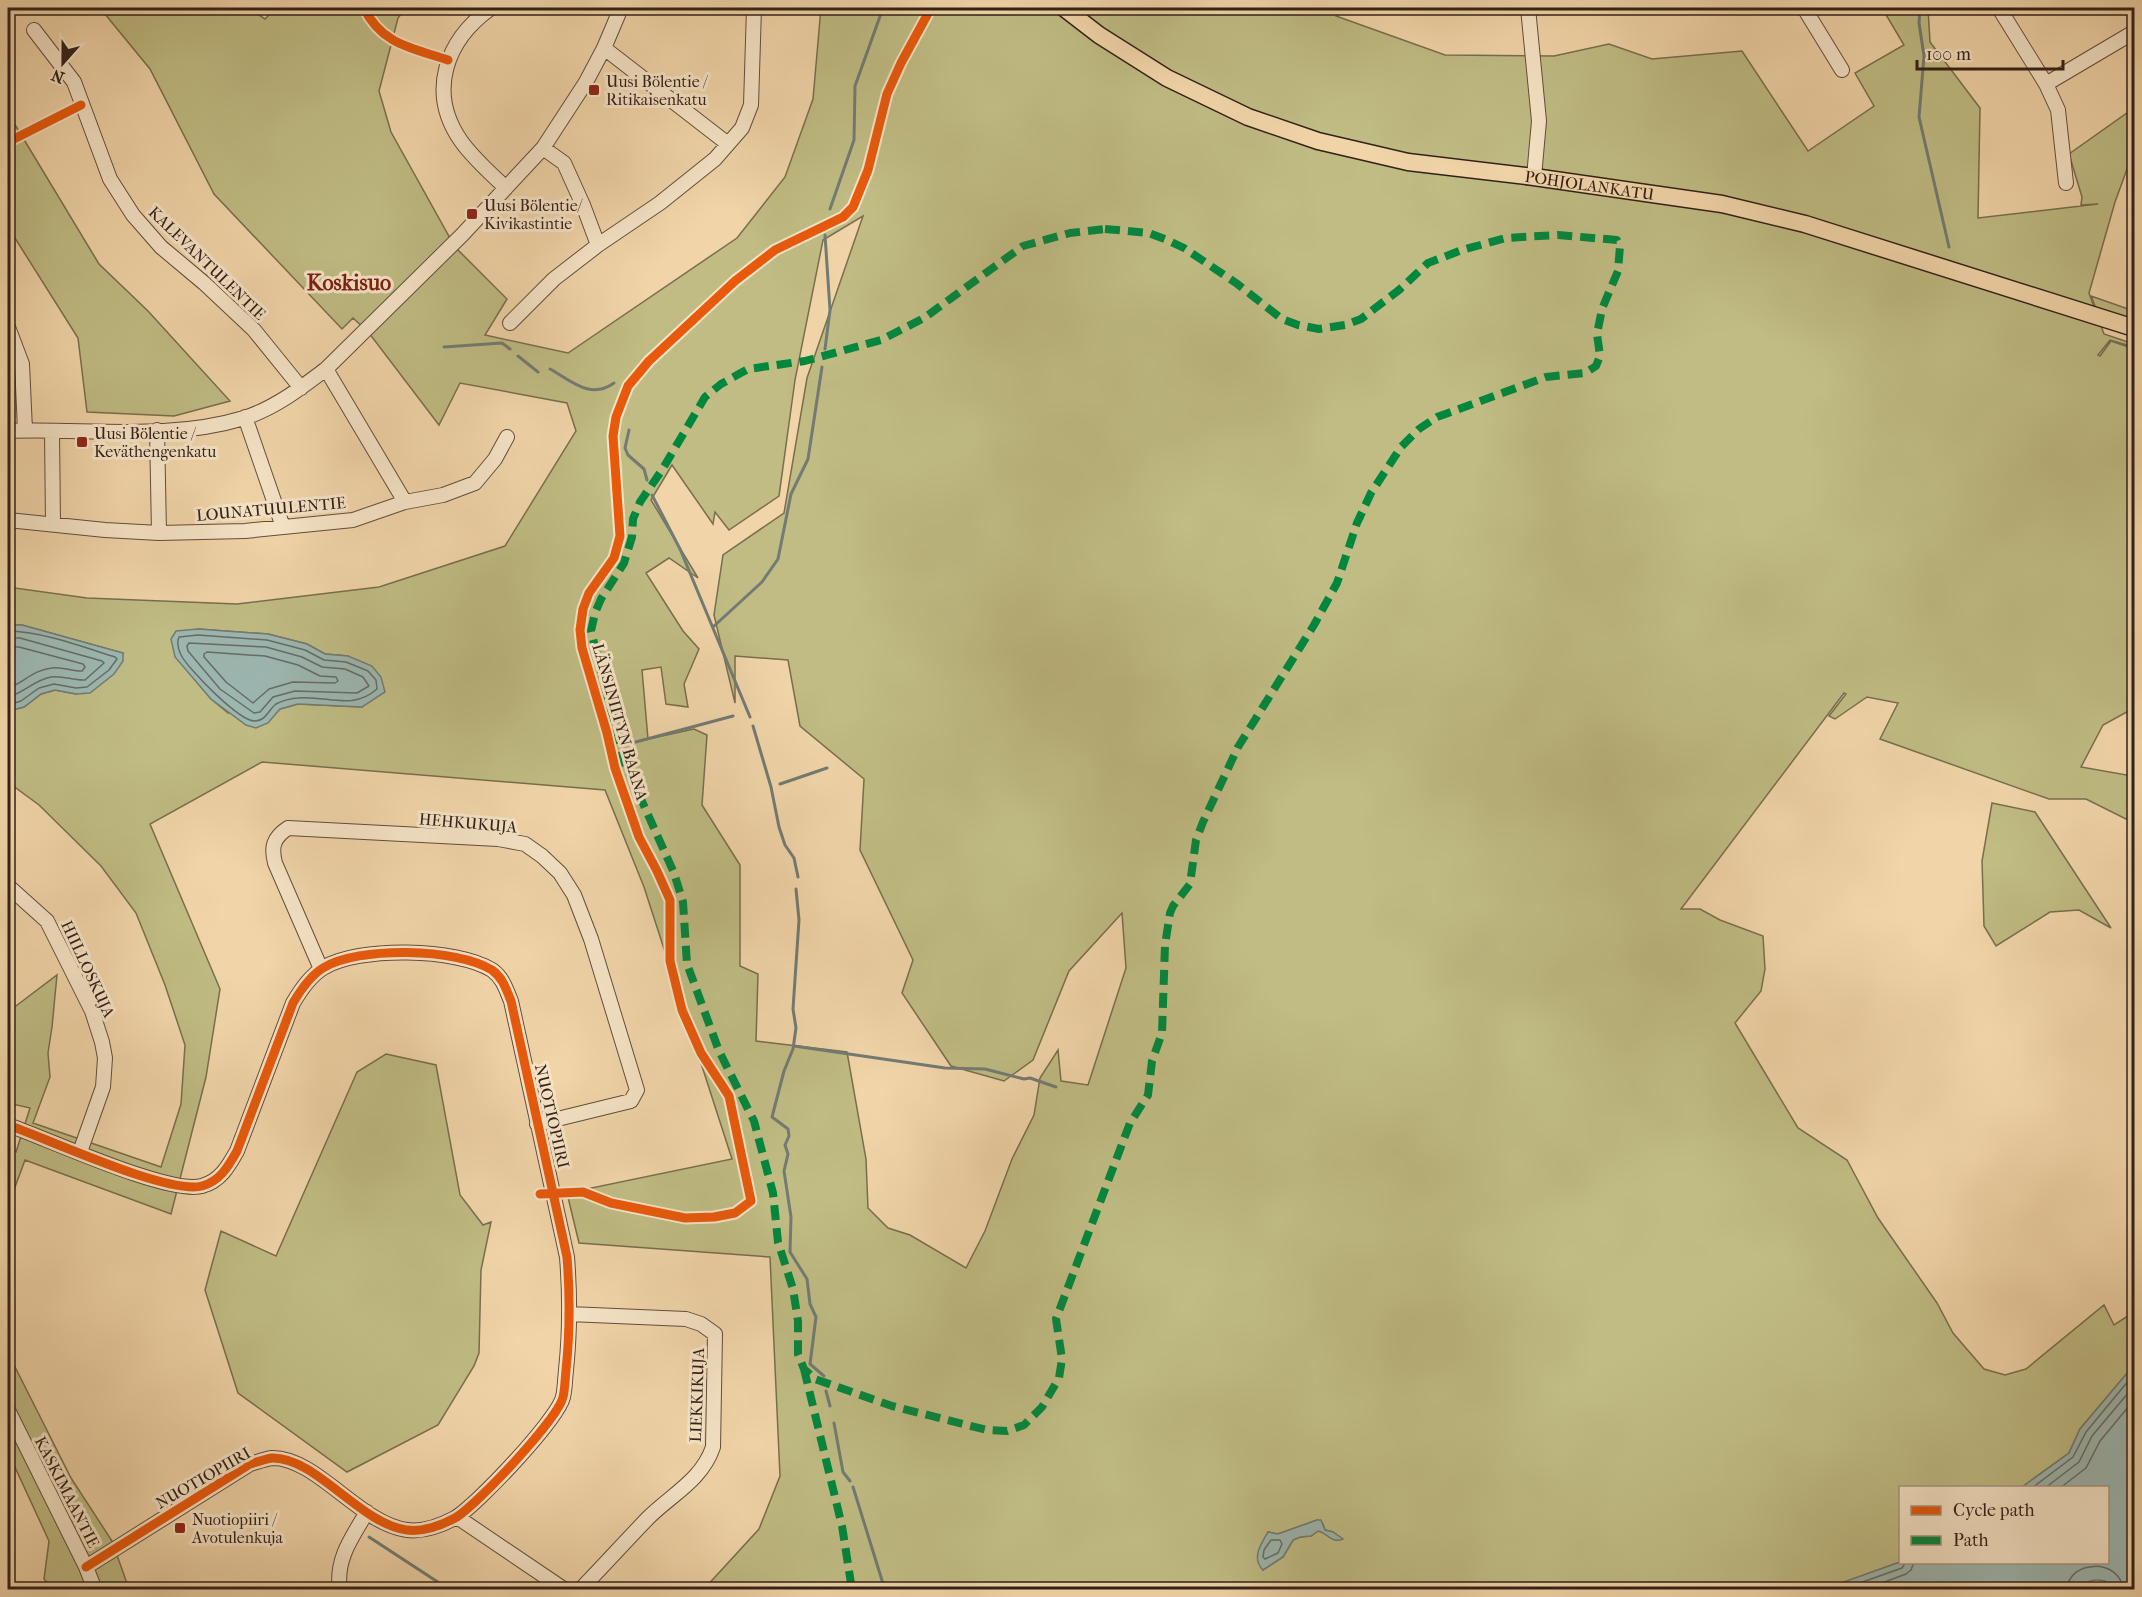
<svg xmlns="http://www.w3.org/2000/svg" width="2142" height="1597" font-family="'IM FELL French Canon',serif">
	<style>
		.green { fill: #c0bc84; stroke: #796e4e; stroke-width: 1.5; fill-rule: evenodd }
		.water { fill: #9cb7b1; stroke: #727b74; stroke-width: 1.5 }
		.lines { fill: none; stroke-linecap: round; stroke-linejoin: round }
		.shore { stroke: #676c65; stroke-width: 1.5 }
		.stream { stroke: #727b74; stroke-width: 3 }
		.minor-casing { stroke: #624d3d; stroke-width: 16 }
		.major-casing { stroke: #322019; stroke-width: 19 }
		.minor { stroke: #f6e4c7; stroke-width: 14 }
		.major { stroke: #f1d5a9; stroke-width: 16 }
		.quiet { stroke: #00873e; stroke-width: 8; stroke-dasharray: 15 8; stroke-linecap: butt }
		.cycleway-casing { stroke: #f6e4c7; stroke-width: 13 }
		.cycleway { stroke: #e8590c; stroke-width: 9 }
		.poi-dot { fill: #8f2418; stroke: #f6e4c7; stroke-width: 2 }
		.labels { text-anchor: middle; dominant-baseline: central; stroke-width: 6; stroke-linejoin: round; paint-order: stroke }
		.poi-label { font-size: 16px; fill: #322019; stroke: #f6e4c7; text-anchor: start }
		.street-label { font-size: 16px; fill: #322019; stroke: #f6e4c7 }
		.district-label { font-size: 22px; font-weight: bold; fill: #7a1f14; stroke: #f6e4c7 }
	</style>
	<rect width="100%" height="100%" fill="#f1d5a9"/>
	<filter id="stains"><feTurbulence type="fractalNoise" baseFrequency=".00333" numOctaves="4"/><feColorMatrix values="0 0 0 0 .2 0 0 0 0 .09 0 0 0 0 .02 0 0 0 .5 -.17"/></filter>
	<radialGradient id="worn" r=".72"><stop offset=".6" stop-color="#630" stop-opacity="0"/><stop offset="1" stop-color="#630" stop-opacity=".3"/></radialGradient>
	<path class="green" d="M100 8H248L265 19 276 8H406L398 18 379 91 391 132 450 238 456 248 507 299 485 335 568 353 737 238 785 177 813 99 821 8H1339L1336 16 1445 55 1554 56 1609 44 1652 59 1742 51 1808 151 1874 106 1855 73 1904 45 1882 8H1928L1930 42 1980 108 1978 218 2098 204 2081 205 2082 197 2069 154 2134 108V150L2115 202 2089 293 2104 334 2134 344V347L2110 340 2098 355 2100 356 2111 341 2134 349V708L2103 725 2081 767 2132 776 2134 774V823L2086 799H2049L1880 739 1898 703 1867 697 1835 719 1829 716 1846 694 1844 693 1681 909H1700L1720 920 1763 936 1765 969 1761 991 1735 1023 1798 1128 1847 1160 1878 1218 1937 1303 1953 1333 1984 1369 2005 1375 2026 1369 2104 1305 2114 1325 2134 1312V1365L2080 1429 2069 1453 2022 1487 1900 1488V1562L1824 1590 704 1589 759 1529 780 1476 770 1257 579 1243 567 1193 732 1159 644 887 605 790 262 762 150 824 220 989 206 1077 171 1214 25 1160 8 1206V1150L16 1152 30 1108 8 1103V1012L57 975 52 1027 48 1053 50 1077 33 1123 161 1167 181 1104 185 1045 165 985 136 913 101 866 39 805 8 782V711L24 707 41 694 55 690 76 694 123 653 22 625H8V587L87 598 237 604 379 587 505 546 576 431 567 403 460 383 439 425 369 333 353 318 342 329 214 194 150 69ZM863 216 807 378 784 513 723 555 714 615 735 703V656L788 660 800 726 864 779 860 850 913 960 902 993 951 1066 1004 1081 1033 1060 1069 971 1122 913 1126 968 1088 1085 1061 1081 1058 1050 1040 1078 1034 1115 1012 1159 985 1231 966 1268 910 1235 888 1228 868 1208 866 1159 847 1052 756 1041 758 974 740 966V865L702 805 707 735 694 729 648 739 642 670 661 667 666 704 688 707 684 684 699 649 683 631 646 573 669 558 698 578 651 500 672 465 713 524 715 512 729 530 779 496 795 380 823 240ZM198 629 268 634 307 644 325 654 348 656 362 707 298 704 280 709 228 713 211 699 176 657ZM1317 1520 1323 1524 1325 1530 1333 1532 1339 1537 1318 1531 1311 1536 1300 1537 1293 1540 1283 1557 1263 1570 1268 1532 1278 1534Z
		M8 113 99 264 148 311 230 401 174 416 87 412 78 338 8 227Z
		M2091 296 2134 311V321L2097 311Z
		M1992 803 2035 812 2111 928 2079 910 2050 912 1996 946 1984 926 1982 861Z
		M386 1054 436 1065 460 1195 483 1225 491 1222 481 1270 479 1353 474 1366 438 1425 347 1472 238 1393 205 1290 221 1231 276 1256 357 1072Z
		M8 1353 71 1478 112 1541 129 1589H53L44 1579 49 1541 8 1452Z"/>
	<path class="water" d="M8 625H22L123 653V661L114 674 90 693 76 694 55 690 41 694 24 707 8 711Z
		M198 629 268 634 307 644 325 654 348 656 372 666 381 677 385 692 362 707 298 704 280 709 268 723 256 728 246 725 211 699 175 657 171 639 176 631Z
		M2134 1365V1589H2110L2105 1581C2095 1579 2089 1580 2081 1586L2080 1590 1824 1589 1900 1562H2108V1488L2022 1487 2069 1453 2080 1429Z
		M1317 1520H1321L1325 1530 1333 1532 1343 1539C1331 1544 1328 1533 1318 1531L1311 1536 1300 1537 1293 1540 1283 1557 1263 1570C1251 1558 1261 1544 1268 1532L1278 1534Z"/>
	<g class="lines">
		<path class="shore" d="M8 631C40 631 83 647 115 657L117 659 109 670 87 687 76 688 54 684 39 688 21 701 8 705
			M198 635 267 640 305 650 324 660 346 662 368 671 376 680 377 689C352 711 327 695 298 698 292 698 281 701 276 704 269 709 266 721 255 721 240 722 188 669 181 655 178 649 177 642 179 637Z
			M8 638H20L102 661 104 663 85 680C74 681 62 675 51 677 34 680 24 693 8 697
			M189 643 266 647 302 657 322 667 345 669 363 677 369 686 357 693 295 691 273 697 260 712 254 713 220 689 188 651 187 646Z
			M8 647H19L83 664 85 667 82 671C72 672 62 666 52 668 32 670 24 683 8 688
			M207 652 265 656 298 665 320 676 336 677 338 681 335 683 293 682 269 689 253 703 226 682 204 657V654Z
			M2032 1488 2073 1457 2086 1432 2134 1374
			M2045 1488 2079 1462 2092 1436 2134 1386
			M2060 1488 2086 1468 2100 1441 2134 1400
			M1271 1540H1280L1282 1544 1278 1553 1265 1559 1263 1557 1264 1550Z
			M1840 1590 1902 1568 1906 1562
			M1863 1590 1906 1574 1911 1570 1914 1562
			M2067 1590C2068 1559 2121 1558 2123 1590"/>
		<path class="stream" d="M1920 8 1919 23 1924 56 1919 117 1949 247
			M830 209 854 140 855 86 883 8
			M444 347 502 343 510 349
			M825 349 830 310 825 235
			M518 356 538 372
			M550 369C572 381 590 400 614 383
			M629 430 625 448 628 455 644 469 647 480
			M652 495 680 549 750 717
			M713 627 762 582 778 559 791 494 808 459 822 367
			M753 726 771 787 779 827 785 845 794 858 798 877
			M632 743 733 716
			M780 784 827 768
			M796 889 799 920 793 1009 796 1028 793 1049 784 1071 772 1117 788 1129 789 1136 785 1145 788 1154 784 1171 791 1217 790 1252 807 1279 810 1304 816 1317 810 1364 824 1376
			M794 1046 945 1068 985 1069 1024 1079 1030 1078 1056 1087
			M826 1391 830 1406
			M834 1423 843 1472 850 1481
			M853 1487 885 1590
			M369 1537 450 1590"/>
		<g class="minor-casing">
			<path id="minor" d="M491 8C446 40 427 92 461 141 473 158 491 174 506 188
				M1528 8 1539 121 1534 177
				M1804 8 1842 70
				M1999 8 2046 84 2058 110 2066 183
				M34 30 74 82 110 179 133 215 161 247 204 283 254 330 301 388
				M604 48 728 144
				M2046 84 2134 32
				M543 148 564 163 583 205 598 245
				M510 323 554 279 598 245 660 203 715 159 742 128 751 105 754 8
				M8 327 22 364 25 430
				M326 369 405 502
				M245 417 283 527
				M157 430 159 533
				M8 431C85 428 169 441 244 418 275 408 301 388 326 369L462 235 543 148 586 82 604 48 621 8
				M52 432 53 524
				M8 520 105 530 159 533 245 531 353 520 405 502 443 495 475 483 495 459 507 437
				M8 886 47 921 92 1011 102 1042 105 1058 103 1087 80 1152
				M321 969 275 863C271 847 273 838 288 828L498 839 525 844 542 856 560 873 574 895 591 939 637 1090 631 1101 537 1124
				M8 1125C46 1138 168 1195 202 1186 220 1181 228 1167 237 1151L293 1003C300 991 310 976 323 968 358 946 457 948 492 970 503 978 506 989 511 1001L567 1257C570 1295 570 1332 566 1370 565 1379 565 1389 563 1397 558 1419 476 1506 455 1518 440 1526 423 1532 407 1530 360 1524 316 1457 272 1458 265 1459 257 1462 250 1464L86 1567
				M569 1314 686 1319 701 1324 715 1334 713 1447C702 1480 671 1495 648 1518 625 1542 603 1566 580 1590
				M8 1410 86 1567 95 1590
				M457 1517 565 1590
				M340 1590C335 1560 352 1537 367 1512"/>
		</g>
		<g class="major-casing">
			<g id="major">
				<path id="s1" d="M1064 8 1099 35 1167 78 1248 117 1318 141 1408 162 1534 177 1722 204 1805 224 2134 328"/>
			</g>
		</g>
		<use href="#minor" class="minor"/>
		<use href="#major" class="major"/>
		<path class="quiet" d="M1105 229 1149 233 1167 240 1184 248 1236 283 1282 319 1298 325 1319 329 1345 325 1361 319 1399 290 1428 263 1462 250 1506 238 1558 235 1617 240 1620 246 1618 271 1602 309 1597 334 1600 356 1596 366 1585 373 1546 377 1437 417 1419 429 1401 447 1371 493 1357 523 1337 583 1314 625 1238 747 1203 822 1196 840 1190 884 1173 906 1170 913 1165 945 1162 1033 1152 1061 1148 1095 1130 1123 1056 1319 1062 1359 1059 1378 1042 1407 1024 1425 1007 1431 987 1430 892 1406 815 1379 804 1369 798 1354V1321L793 1289 778 1242 773 1193 754 1121 719 1051 687 964 683 902 674 873 624 761 591 631 595 613 601 599 624 563 632 537 633 519 640 502 662 470 705 397 721 384 748 369 805 361 881 340 924 318 1023 246 1070 233Z
			M804 1369 842 1526 852 1590"/>
		<g class="cycleway-casing">
			<path id="cycleway" d="M364 8C381 44 412 48 448 60
				M8 142 81 105
				M8 1125C46 1138 168 1195 202 1186 220 1181 228 1167 237 1151L293 1003C300 991 310 976 323 968 358 946 457 948 492 970 503 978 506 989 511 1001L567 1257C570 1295 570 1332 566 1370 565 1379 565 1389 563 1397 558 1419 476 1506 455 1518 440 1526 423 1532 407 1530 360 1524 316 1457 272 1458 265 1459 257 1462 250 1464L86 1567
				M540 1194 583 1192 611 1203 685 1218 714 1217 735 1213 751 1201 729 1096 701 1053 682 1010 670 961V900L657 871 639 837 615 768 607 733 582 648 580 630 583 609 589 593 614 558 620 536 613 436 616 417 628 386 649 361 735 281 775 250 843 217 853 207 868 170 887 94 901 63 931 8"/>
		</g>
		<use href="#cycleway" class="cycleway"/>
	</g>
	<g class="poi-dot">
		<rect x="588" y="84" width="12" height="12" rx="3"/>
		<rect x="466" y="208" width="12" height="12" rx="3"/>
		<rect x="76" y="436" width="12" height="12" rx="3"/>
		<rect x="174" y="1522" width="12" height="12" rx="3"/>
	</g>
	<g class="labels">
		<g class="poi-label">
			<text x="606" y="81">Uusi Bölentie /<tspan x="606" dy="18">Ritikaisenkatu</tspan></text>
			<text x="484" y="205">Uusi Bölentie/<tspan x="484" dy="18">Kivikastintie</tspan></text>
			<text x="94" y="433">Uusi Bölentie /<tspan x="94" dy="18">Keväthengenkatu</tspan></text>
			<text x="192" y="1519">Nuotiopiiri /<tspan x="192" dy="18">Avotulenkuja</tspan></text>
		</g>
		<g class="street-label">
			<text stroke="none"><textPath href="#s1" startOffset="564">POHJOLANKATU</textPath></text>
			<text transform="translate(207 263) rotate(44)">KALEVANTULENTIE</text>
			<text transform="translate(271 509) rotate(-5)">LOUNATUULENTIE</text>
			<text transform="translate(620 722) rotate(74)">LÄNSINIITYN BAANA</text>
			<text transform="translate(468 823) rotate(5)">HEHKUKUJA</text>
			<text transform="translate(88 969) rotate(65)">HIILLOSKUJA</text>
			<text transform="translate(552 1116) rotate(77)">NUOTIOPIIRI</text>
			<text transform="translate(697 1395) rotate(-88)">LIEKKIKUJA</text>
			<text transform="translate(203 1478) rotate(-30)">NUOTIOPIIRI</text>
			<text transform="translate(67 1492) rotate(63)">KASKIMAANTIE</text>
		</g>
		<g class="district-label">
			<text x="349" y="283">Koskisuo</text>
		</g>
	</g>
	<rect width="2142" height="1597" fill="none" stroke="#f1d5a9" stroke-width="30"/>
	<rect x="9" y="9" width="2124" height="1579" fill="none" stroke="#322019" stroke-width="3"/>
	<rect x="15" y="15" width="2112" height="1567" fill="none" stroke="#322019" stroke-width="1.5"/>
	<rect x="1899" y="1486" width="210" height="78" fill="#f6e4c7" stroke="#a89681" stroke-width="1.5"/>
	<rect x="1911" y="1506" width="30" height="9" fill="#e8590c" stroke="#a89681" stroke-width="1.5"/>
	<text x="1953" y="1516" font-size="18" fill="#322019">Cycle path</text>
	<rect x="1911" y="1536" width="30" height="9" fill="#00873e" stroke="#a89681" stroke-width="1.5"/>
	<text x="1953" y="1546" font-size="18" fill="#322019">Path</text>
	<g transform="translate(63 63) rotate(201)" stroke="#f6e4c7" stroke-width="4.5" paint-order="stroke">
	<path d="M0-4.5L10 22L0 15L-10 22Z" fill="#322019"/>
	<text y="-9" font-size="16" font-weight="bold" text-anchor="middle" fill="#322019">N</text>
	</g>
	<path d="M1917 60v9h146v-9" fill="none" stroke="#322019" stroke-width="3"/>
	<text x="1926" y="60" font-size="18" fill="#322019" stroke="#f6e4c7" stroke-width="4.5" paint-order="stroke">100 m</text>
	<rect width="100%" height="100%" filter="url(#stains)"/>
	<rect width="100%" height="100%" fill="url(#worn)"/>
</svg>
